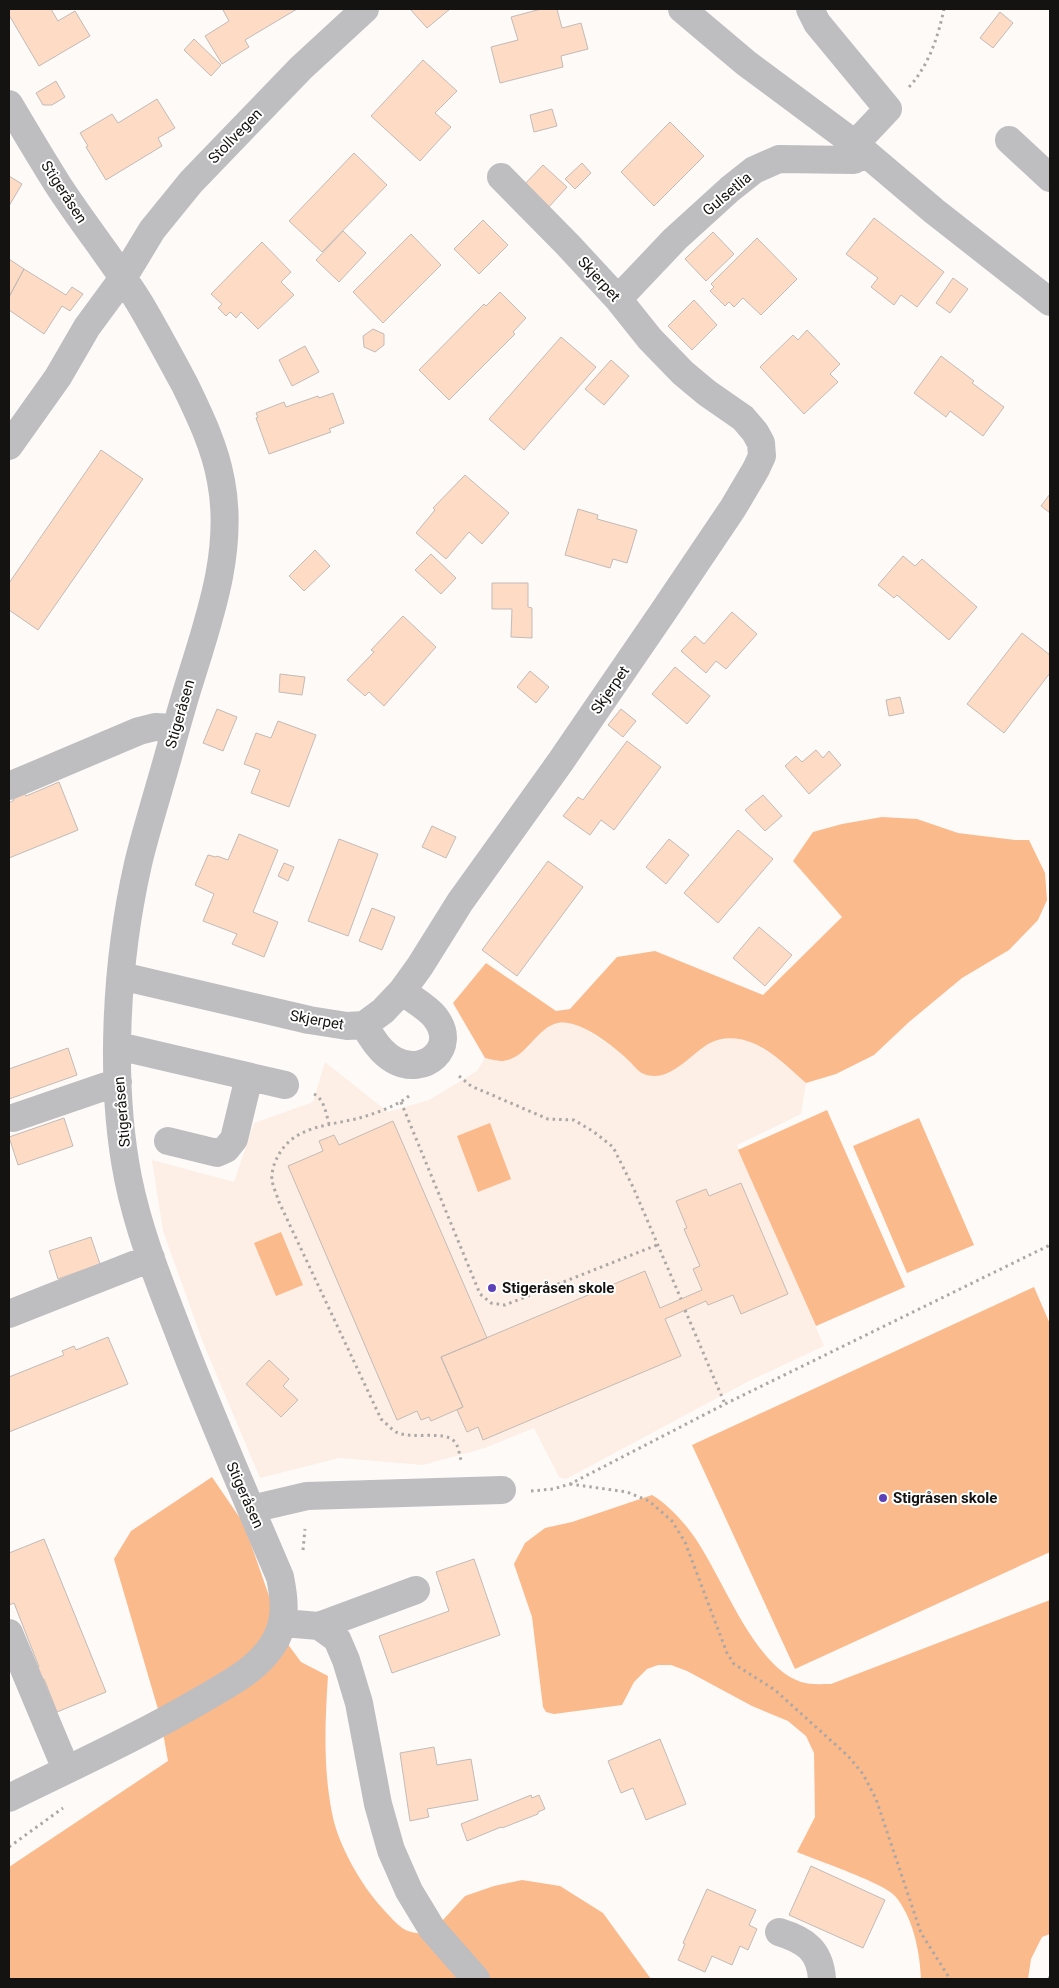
<svg xmlns="http://www.w3.org/2000/svg" width="1059" height="1988" font-family="Roboto,sans-serif">
	<style>
		.built { fill: #fdefe6 }
		.green { fill: #fbba8c }
		.building { fill: #fedbc4; stroke: #c2bbb7 }
		.lines { fill: none; stroke-linecap: round; stroke-linejoin: round }
		.path { stroke: #aba8a6; stroke-width: 3; stroke-dasharray: 2.5 4; stroke-linecap: butt }
		.minor { stroke: #bebec1; stroke-width: 28 }
		.poi-dot { fill: #5d41b9; stroke: #fff; stroke-width: 2 }
		.labels { text-anchor: middle; dominant-baseline: central; stroke-width: 4; stroke-linejoin: round; paint-order: stroke }
		.street-label { font-size: 15px; fill: #151311; stroke: #fff }
		.poi-label { font-size: 15px; font-weight: bold; fill: #151311; stroke: #fff; text-anchor: start }
	</style>
	<rect width="100%" height="100%" fill="#fefaf8"/>
	<path class="built" d="M571 1022 586 1029 621 1053 644 1074 711 1042 732 1038 749 1041 773 1055 806 1083 801 1114 737 1145 824 1346 749 1381 566 1479 559 1477 534 1428 485 1448 423 1465 339 1458 260 1478 204 1345 163 1231 152 1160 234 1182 254 1123 313 1102 325 1062 388 1112 429 1100 477 1071 485 1058 503 1061 527 1049 541 1031 557 1023Z"/>
	<path class="green" d="M882 817 917 819 958 833 1015 840H1029L1045 873 1047 900 1038 920 1009 950 962 978 909 1022 874 1055 836 1074 806 1083C788 1068 770 1048 747 1041 736 1037 721 1037 710 1043 691 1053 670 1084 644 1074 638 1072 632 1063 627 1059 612 1045 579 1019 558 1023 535 1028 528 1058 503 1061 498 1061 490 1059 485 1058L453 1003 486 963 556 1011 570 1009 617 957 655 951 763 995 842 917 793 861 813 832 842 824Z
		M827 1110 905 1287 816 1326 738 1150Z
		M919 1118 974 1245 907 1273 853 1146Z
		M490 1123 511 1179 478 1192 457 1136Z
		M281 1232 303 1285 276 1296 254 1243Z
		M1034 1287 1050 1324V1552L795 1669 692 1445Z
		M212 1477 244 1524 284 1639 301 1662 328 1676C325 1721 323 1768 332 1813 338 1845 361 1885 383 1909 400 1927 404 1935 431 1933L465 1896 494 1886 522 1880 560 1886 603 1913 651 1979H9V1867L168 1761 160 1716 114 1559 131 1531Z
		M652 1495C667 1504 680 1518 690 1531 721 1571 752 1666 801 1682 810 1685 822 1684 831 1684L1050 1600V1934L1042 1937 1031 1959 1028 1979H921C920 1952 913 1917 895 1896 884 1883 816 1860 797 1852L815 1817 814 1753 806 1736 788 1721 752 1706 687 1671 671 1665H658L647 1669 634 1682 622 1705 554 1714 546 1712 543 1707 532 1617 514 1564 525 1543 545 1528 572 1522Z"/>
	<path class="building" d="M9 9H51L58 21 75 11 90 36 39 66 9 15Z
		M225 9H297L245 40 249 47 222 64 205 36 229 21 223 10Z
		M410 9H450L427 28Z
		M541 9H557L562 28 581 23 588 49 561 56 563 67 500 83 491 47 518 40 511 17Z
		M1000 12 1013 23 993 48 980 38Z
		M194 39 221 65 211 76 184 50Z
		M423 60 457 91 435 113 451 127 420 161 371 116Z
		M56 81 65 97 52 105H43L36 93Z
		M157 99 175 128 158 138 162 146 106 180 86 147 88 146 80 133 112 114 118 123Z
		M552 109 557 126 534 132 530 115Z
		M670 122 704 156 654 206 621 172Z
		M354 153 387 185 322 252 289 221Z
		M582 163 591 173 575 189 565 179Z
		M543 165 567 187 548 208 523 186Z
		M9 176 22 184 9 206Z
		M874 218 944 272 917 307 901 295 894 305 871 287 878 278 846 254Z
		M483 220 508 245 479 274 454 249Z
		M343 231 366 253 339 282 316 260Z
		M713 232 734 254 706 281 685 259Z
		M411 234 441 265 383 323 353 292Z
		M757 238 797 279 761 315 743 298 734 307 729 302 725 306 710 291 714 287 711 284Z
		M262 242 291 272 281 282 294 295 258 329 241 312 236 318 230 312 226 316 218 308 222 304 211 294Z
		M9 259 24 269 9 297Z
		M24 269 66 295 72 287 83 294 70 311 62 306 44 334 9 310V297Z
		M953 278 968 289 950 313 936 303Z
		M500 292 526 318 513 332 515 334 449 400 419 370 484 304 486 306Z
		M694 300 717 325 692 350 668 326Z
		M373 329 384 334V345L375 352 364 347 363 336Z
		M807 330 840 364 830 374 838 382 804 414 760 367 793 335 798 340Z
		M561 337 596 367 524 450 489 419Z
		M305 346 319 372 292 386 279 360Z
		M941 356 974 381 972 383 1004 407 983 436 950 411 946 417 914 393Z
		M611 360 629 376 604 405 585 389Z
		M333 393 344 423 329 429 331 432 269 454 256 418 258 417 256 413 284 402 286 407 318 396 319 398Z
		M101 450 143 479 38 630 9 610V583Z
		M465 475 509 513 482 544 469 532 446 559 416 533 435 510 433 508Z
		M1050 494V513L1041 506Z
		M578 509 598 515 597 519 637 530 627 563 613 559 610 568 565 555Z
		M315 550 330 566 304 591 289 576Z
		M431 554 456 578 441 594 415 570Z
		M903 556 915 566 922 559 977 607 949 640 897 595 894 598 878 585Z
		M492 583H528V607L532 608V638L511 637 512 609H492Z
		M732 612 757 634 726 669 716 661 706 673 681 651 695 636 704 644Z
		M403 616 436 647 384 706 369 692 365 696 347 680 374 652 371 650Z
		M1022 633 1050 655V673L1004 733 967 704Z
		M675 667 710 696 687 724 652 694Z
		M530 671 549 687 536 703 517 687Z
		M280 674 305 677 302 695 279 692Z
		M900 697 904 713 889 716 886 700Z
		M217 709 237 717 223 751 203 743Z
		M621 709 636 721 623 737 608 725Z
		M278 721 316 735 289 807 251 793 260 770 244 764 256 733 271 738Z
		M627 741 661 767 614 830 601 820 590 835 563 816 578 797 583 800Z
		M816 750 823 758 829 751 841 765 809 794 785 766 796 756 802 762Z
		M59 782 78 830 9 858V803L14 800 12 797 24 792 26 796Z
		M763 795 782 816 765 831 745 810Z
		M432 826 456 837 446 858 422 847Z
		M738 830 773 859 718 923 684 893Z
		M239 834 278 850 253 912 278 922 264 957 232 944 237 934 203 921 214 894 195 885 208 855 216 857 217 856 228 860Z
		M339 839 378 854 348 936 308 921Z
		M669 839 689 855 666 884 646 867Z
		M548 861 583 887 517 976 482 950Z
		M284 863 294 867 288 881 278 876Z
		M372 908 395 917 382 950 359 941Z
		M759 927 792 955 765 986 733 958Z
		M68 1048 77 1075 9 1099V1069Z
		M64 1118 73 1146 18 1165 9 1137Z
		M393 1121 487 1338 441 1357 463 1407 431 1421 429 1417 421 1420 417 1411 397 1420 288 1166 323 1151 319 1141 334 1135 339 1145Z
		M741 1183 788 1294 741 1314 733 1295 708 1305 706 1301 665 1319 681 1356 483 1440 478 1427 467 1432 457 1410 463 1407 441 1357 645 1271 660 1308 702 1290 693 1269 700 1266 684 1229 687 1228 676 1201 706 1189 709 1196Z
		M91 1237 100 1264 58 1279 49 1251Z
		M108 1337 128 1384 9 1432V1377L64 1355 62 1351 74 1346 76 1350Z
		M269 1360 289 1379 283 1386 298 1400 281 1417 246 1384Z
		M44 1539 106 1692 57 1712 44 1679 40 1680 35 1669 39 1667 14 1603 9 1605V1553Z
		M474 1559 500 1635 392 1673 379 1636 449 1611 436 1572Z
		M660 1739 686 1804 646 1820 633 1788 621 1793 608 1761Z
		M434 1747 437 1765 471 1759 478 1800 427 1809 429 1817 410 1821 400 1753Z
		M531 1795 532 1798 539 1795 545 1809 538 1812V1814L502 1828 501 1827 467 1841 461 1824Z
		M811 1866 885 1900 863 1948 789 1915Z
		M707 1889 756 1910 749 1925 757 1929 748 1950 740 1946 732 1965 712 1956 705 1972 678 1960 685 1944 683 1943Z"/>
	<g class="lines">
		<path class="path" d="M909 87C929 65 938 37 944 9
			M459 1076 471 1086 548 1119 574 1120 594 1132 613 1147 633 1187 681 1299
			M314 1094C324 1099 326 1113 329 1124
			M409 1096C396 1106 379 1112 363 1117 332 1126 293 1124 277 1158 274 1163 271 1174 272 1180 273 1187 277 1195 279 1202L381 1419C386 1423 391 1429 396 1432 412 1440 444 1430 454 1441 459 1446 459 1454 461 1460
			M401 1102 480 1294 491 1303 505 1305 657 1245
			M685 1310 725 1404
			M570 1484 627 1492 649 1501 672 1521 685 1542 727 1653 734 1664 775 1690 848 1756 863 1774 876 1799 921 1933 950 1979
			M531 1491 553 1489 570 1484 725 1404 1050 1245
			M303 1550 305 1529
			M9 1847 63 1808
			M1049 1979 1050 1976"/>
		<path class="minor" d="M682 9 746 63 855 144 934 211 1050 302
			M810 9 817 23 888 109 855 144
			M9 104C25 131 41 158 58 185 84 225 114 262 139 302 155 329 170 357 185 385 200 416 215 447 221 481 235 555 206 627 185 697 176 727 168 758 159 788 152 813 144 838 138 864 116 961 109 1081 128 1178 139 1233 160 1284 180 1336 211 1417 246 1497 280 1577 285 1601 287 1624 272 1646 255 1671 228 1684 203 1699 140 1736 74 1766 9 1798
			M1009 140 1050 178
			M618 299 675 239 730 189 754 170 779 159 854 160 864 152
			M9 446 58 377 87 327 123 278 152 230 191 182 218 154 301 68 365 9
			M9 786 139 731 155 727 176 728
			M121 976 309 1020 347 1026 364 1025 383 1011 402 991 420 966 460 902 561 761 663 612 733 508 756 469 762 456 761 443 755 432 743 418 707 393 683 373 650 339 618 299 568 245 501 177
			M364 1025C372 1038 380 1052 394 1060 424 1077 459 1048 435 1017 427 1007 412 999 402 991
			M118 1046 285 1085
			M13 1118 118 1082
			M168 1141 217 1153 226 1149 234 1139 249 1077
			M9 1314 151 1258
			M251 1509 307 1496 502 1490
			M283 1623 319 1626 337 1639 346 1660 359 1703 378 1804 391 1850 409 1891 432 1929 476 1979
			M319 1626 416 1590
			M9 1633 66 1769
			M779 1932C805 1940 820 1950 822 1979"/>
	</g>
	<g class="poi-dot">
		<circle cx="492" cy="1288" r="5"/>
		<circle cx="883" cy="1498" r="5"/>
	</g>
	<g class="labels">
		<g class="street-label">
			<text transform="translate(235 136) rotate(-46)">Stollvegen</text>
			<text transform="translate(64 192) rotate(57)">Stigeråsen</text>
			<text transform="translate(727 194) rotate(-40)">Gulsetlia</text>
			<text transform="translate(599 279) rotate(48)">Skjerpet</text>
			<text transform="translate(610 690) rotate(-55)">Skjerpet</text>
			<text transform="translate(180 714) rotate(-74)">Stigeråsen</text>
			<text transform="translate(317 1020) rotate(10)">Skjerpet</text>
			<text transform="translate(122 1112) rotate(-95)">Stigeråsen</text>
			<text transform="translate(245 1495) rotate(66)">Stigeråsen</text>
		</g>
		<g class="poi-label">
			<text x="502" y="1288">Stigeråsen skole</text>
			<text x="893" y="1498">Stigråsen skole</text>
		</g>
	</g>
	<rect width="1059" height="1988" fill="none" stroke="#151311" stroke-width="20"/>
</svg>
